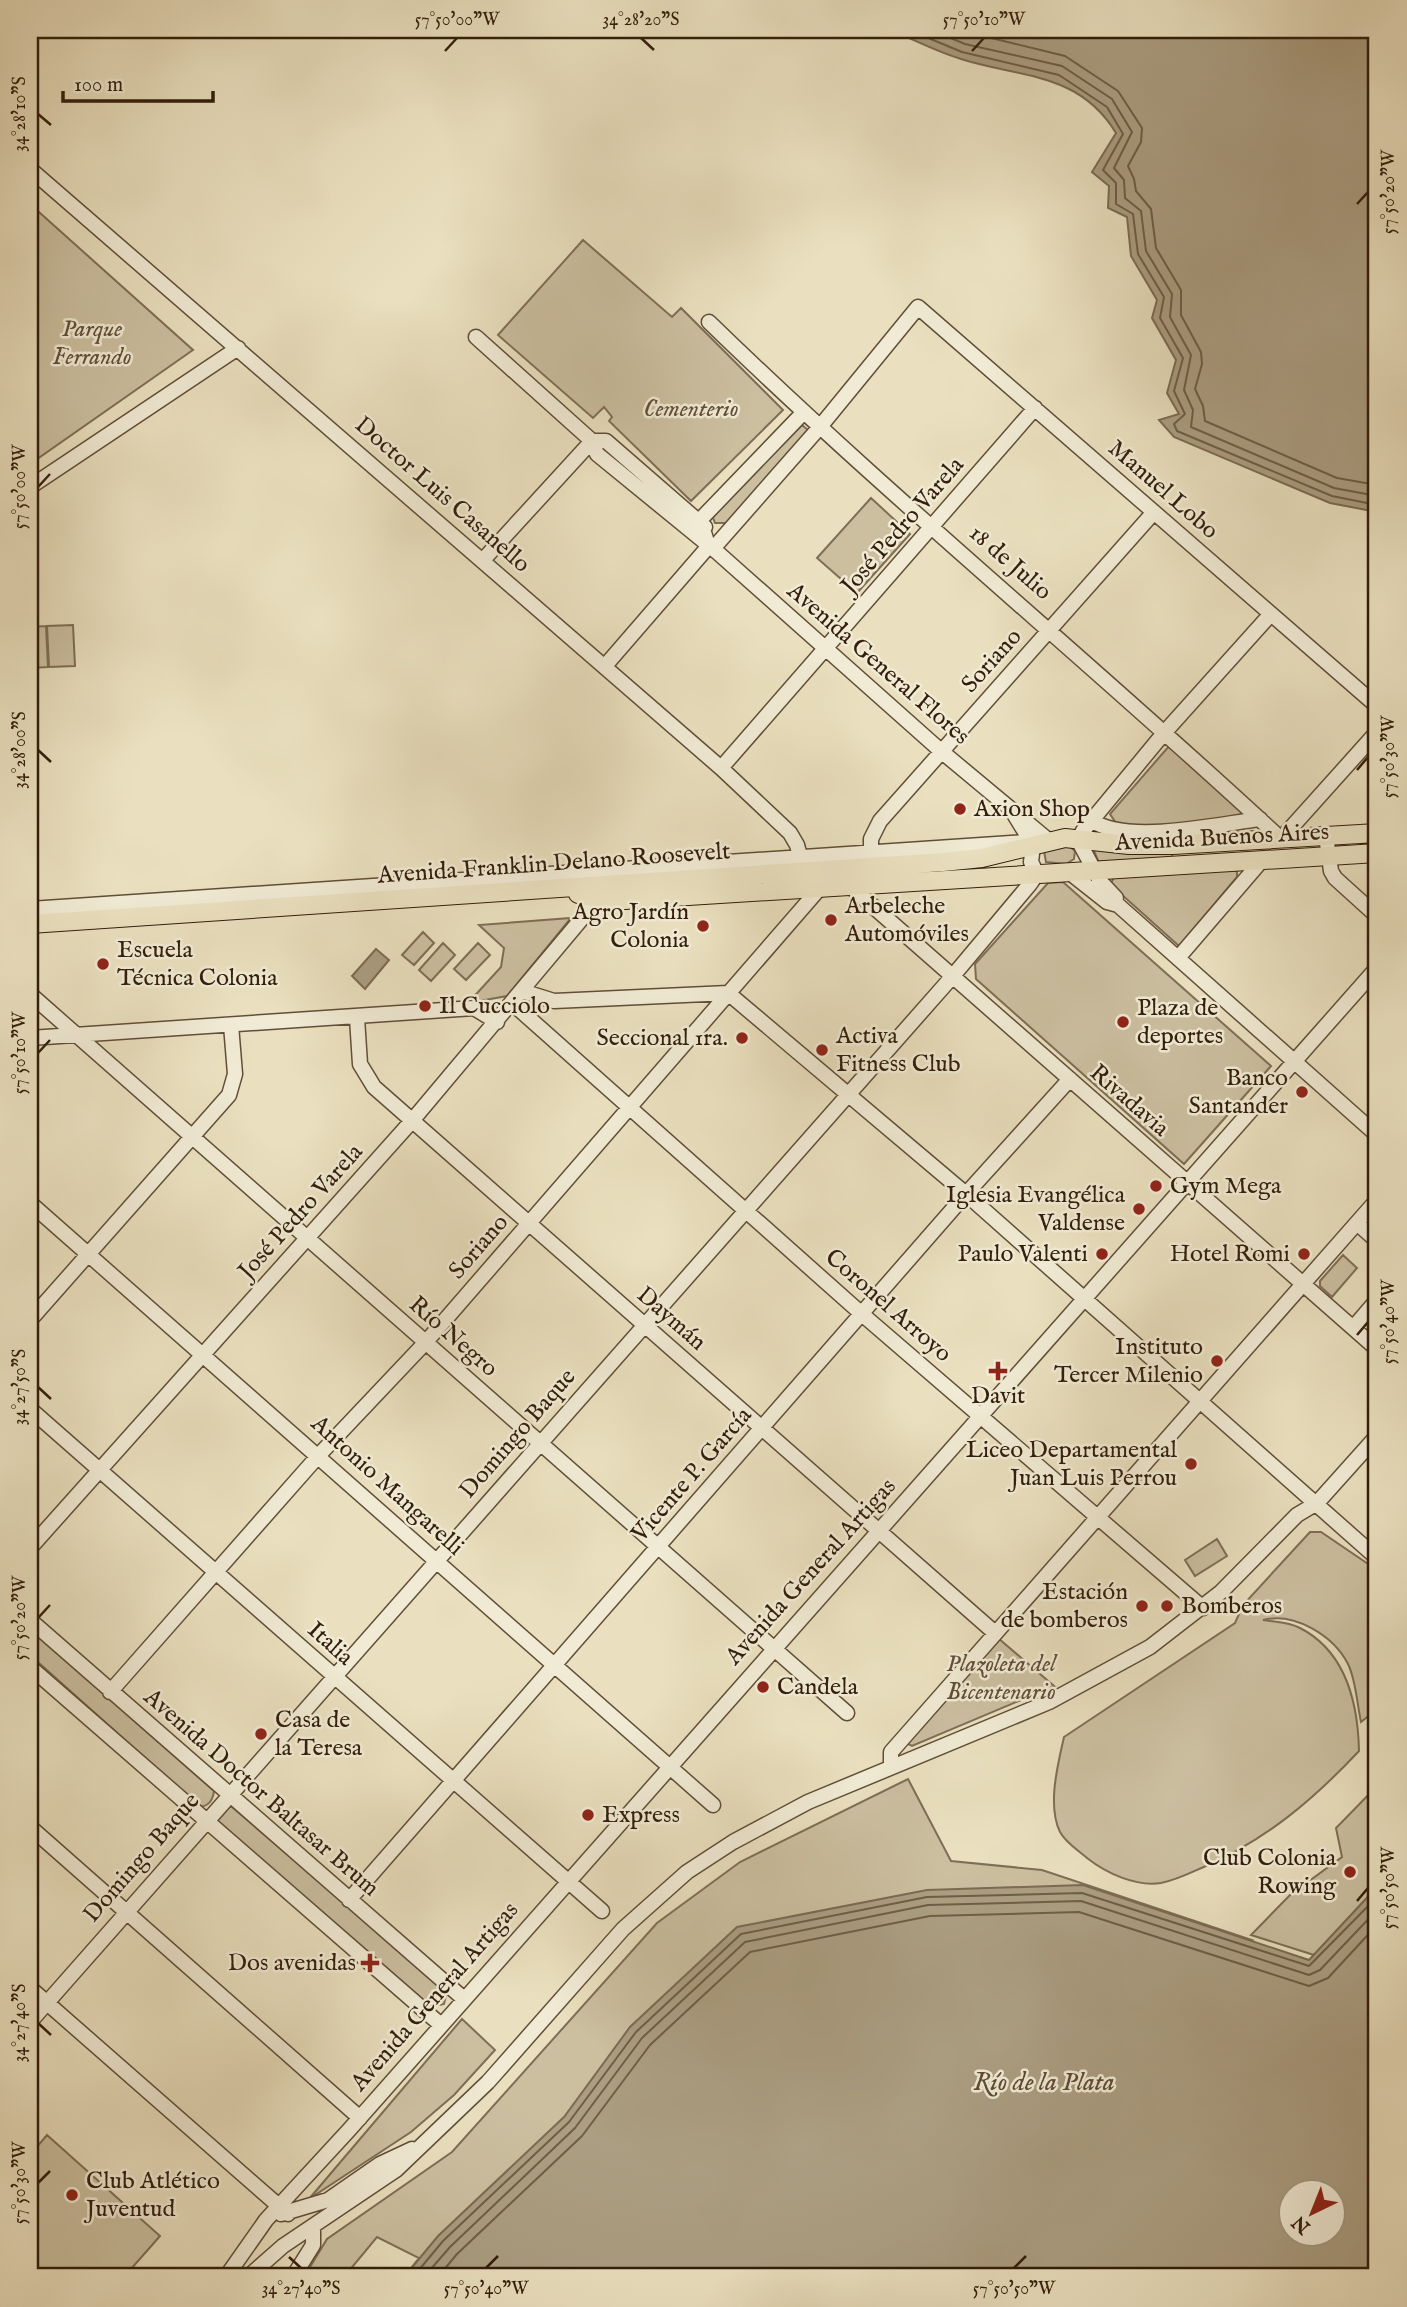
<svg xmlns="http://www.w3.org/2000/svg" width="1407" height="2307" font-family="'IM FELL English',serif">
	<style>
		.green { fill: #cbbfa0; stroke: #7e6e56; stroke-width: 2 }
		.water { fill: #ab9e82; stroke: #7b6b52; stroke-width: 2; fill-rule: evenodd }
		.lines { fill: none; stroke-linecap: round; stroke-linejoin: round }
		.shore { stroke: #6e5e46; stroke-width: 2 }
		.minor-casing { stroke: #604e38; stroke-width: 17 }
		.major-casing { stroke: #321e0b; stroke-width: 20 }
		.minor { stroke: #f1ebd5; stroke-width: 14 }
		.major { stroke: #eae0bf; stroke-width: 18 }
		.ticks { fill: none; stroke: #321e0b; stroke-width: 2.5 }
		.poi-dot { fill: #8f2418; stroke: #f1ebd5; stroke-width: 2.5 }
		.labels { text-anchor: middle; dominant-baseline: central; stroke-width: 5; stroke-linejoin: round; paint-order: stroke }
		.park-label { font-size: 24px; font-style: italic; fill: #604e38; stroke: #f1ebd5 }
		.street-label { font-size: 24px; fill: #321e0b; stroke: #f1ebd5 }
		.poi-label { font-size: 24px; fill: #321e0b; stroke: #f1ebd5; text-anchor: start }
		.water-label { font-size: 26px; font-style: italic; fill: #5c4b35; stroke: #f1ebd5 }
		.neatline { fill: none; stroke: #321e0b; stroke-width: 2.5 }
		.ticks-label { font-size: 18px; text-anchor: middle; fill: #321e0b }
	</style>
	<rect width="100%" height="100%" fill="#eae0bf"/>
	<filter id="stains"><feTurbulence type="fractalNoise" baseFrequency=".00286" numOctaves="4"/><feColorMatrix values="0 0 0 0 .2 0 0 0 0 .09 0 0 0 0 .02 0 0 0 .5 -.17"/></filter>
	<radialGradient id="worn" r=".72"><stop offset=".6" stop-color="#630" stop-opacity="0"/><stop offset="1" stop-color="#630" stop-opacity=".3"/></radialGradient>
	<path class="green" d="M30 204 193 350 30 464Z
		M583 240 672 317 681 308 783 410 691 501 609 421 612 417 604 407 593 418 498 335Z
		M802 425 808 430 806 436 726 523H715L712 515Z
		M871 498 910 534 857 593 817 558Z
		M73 625 75 666 49 667 47 626Z
		M46 626 48 667 30 668V627Z
		M1170 745 1243 811 1240 819 1137 828 1118 826 1110 814Z
		M1052 846 1070 847 1075 851 1074 859 1066 864 1046 862 1044 851Z
		M1093 848 1172 854 1173 859 1099 863Z
		M1232 868 1237 872V877L1179 946 1111 885 1114 876Z
		M1063 882 1271 1066 1184 1164 976 979 975 964 1048 883Z
		M571 918 507 996 468 1003 501 967 504 948 479 925Z
		M423 932 434 943 414 965 402 955Z
		M443 943 455 955 431 981 419 970Z
		M478 943 490 955 466 980 454 969Z
		M1343 1255 1357 1268 1332 1297 1320 1286V1281Z
		M1310 1532H1321L1377 1570V1709L1361 1722C1357 1704 1356 1680 1348 1664 1333 1635 1294 1612 1263 1620 1275 1622 1289 1622 1300 1628 1347 1652 1358 1704 1359 1751 1314 1799 1267 1839 1206 1866 1192 1872 1177 1880 1161 1883 1136 1887 1106 1873 1087 1858 1078 1850 1066 1843 1060 1832 1047 1805 1058 1764 1064 1737L1235 1623 1243 1605Z
		M1217 1539 1227 1556 1195 1576 1185 1560Z
		M30 1629 214 1791C213 1799 209 1806 200 1807L30 1655Z
		M998 1638 1054 1686 912 1746 908 1744V1739Z
		M908 1779 951 1861 1042 1870 1252 1940 404 2277 419 2258 377 2237 344 2277H304L327 2239 452 2152 657 1923 740 1862Z
		M1377 1786V1887L1314 1955 1251 1935 1290 1895 1342 1857 1336 1828Z
		M227 1807H232L447 1991 444 2004 431 2007 218 1823V1818Z
		M462 2019 495 2050 454 2095 411 2132 309 2199Z
		M47 2135 160 2236 124 2277H43L30 2266V2155Z"/>
	<path class="water" d="M890 30H1377V512L1330 503 1174 437 1159 420 1179 414 1167 393 1176 360 1152 318 1157 300 1131 256 1127 217 1108 208 1109 186 1092 172 1116 133C1079 72 1021 78 961 59 937 52 913 39 890 30Z
		M376 949 389 960 365 989 352 976Z
		M1083 1885 1309 1960 1377 1887V2277H404L438 2236 564 2117 630 2027 737 1927 927 1890ZM1292 2192H1334V2234H1292Z"/>
	<g class="lines">
		<path class="shore" d="M909 30 962 52 1059 75 1107 107 1123 134 1103 170 1116 183V204L1133 214 1138 254 1164 297 1160 318 1183 358 1174 391 1185 414 1174 424 1177 431 1332 496 1377 505
			M931 30 965 44 1062 66 1112 99 1132 132 1114 168 1124 180 1125 198 1141 211 1146 251 1172 294 1170 317 1191 355 1184 390 1193 410 1191 427 1334 488 1377 496
			M958 30 1065 56 1118 91 1142 128 1141 142 1128 166 1134 179 1136 191 1151 209 1156 248 1181 290V315L1201 352 1202 364 1195 389 1203 406 1205 421 1337 478 1377 485
			M413 2277 443 2241 569 2122 636 2032 741 1934 927 1897 1082 1893 1309 1966 1377 1897
			M424 2277 450 2247 575 2128 642 2038 745 1942 928 1905 1081 1901 1309 1975 1320 1970 1377 1910
			M438 2277 457 2254 582 2136 650 2045 750 1952 930 1916 1079 1912 1309 1986 1328 1978 1377 1925"/>
		<g class="minor-casing">
			<path id="minor" d="M30 169 721 768 790 833 797 845 804 871
				M709 322C893 501 1093 664 1281 839
				M476 337 592 441 597 454 717 552 941 751 1048 840
				M592 441H606L705 527
				M30 487 238 348
				M708 545 700 520 803 413
				M483 560 592 441
				M605 666 708 547 718 543 819 428 918 307 1377 706
				M721 768 1035 408
				M1090 819C1124 846 1218 824 1260 819
				M1326 836 1331 871 1335 878 1377 916
				M1281 839 1377 732
				M871 859V839L880 821 1154 512
				M1069 872 1107 902 1118 905 1377 1135
				M851 887 1377 1349
				M1116 898 1100 881 1078 840 1083 831 1164 733 1270 615
				M30 909 1024 842
				M1178 958 1263 859
				M522 991 554 1001 728 993 966 1194 1377 1558
				M30 994 847 1713
				M512 1003 863 1315 1203 1608
				M357 1018 360 1064 374 1087 995 1633
				M30 1038 474 1008 497 1022
				M30 1203 713 1805
				M1357 1223 1377 1241
				M30 1320 229 1095 235 1074 231 1025
				M1353 1328 1377 1300
				M30 1409 602 1911
				M30 1548 411 1122 605 891
				M30 1620 464 1999
				M30 1667 441 2025
				M110 1692 319 1455 425 1343 819 889
				M891 1766V1752L1377 1200
				M30 1827 360 2118
				M349 1900 966 1194 1070 1079
				M30 1988 288 2214
				M30 2022 952 977 1030 884 1037 874 1031 862 1033 845 1011 809
				M281 2214 328 2200 380 2164 412 2149
				M226 2277 266 2220 349 2130 1377 968
				M248 2277 283 2246 396 2170 488 2082 623 1929 687 1872 733 1842 808 1802 1049 1702 1150 1647 1221 1592 1297 1515 1317 1503 1377 1436
				M293 2277 313 2245V2226"/>
		</g>
		<g class="major-casing">
			<path id="major" d="M578 894 609 901 1377 853
				M30 924 943 862 982 858 1065 838 1129 845H1173L1377 833"/>
		</g>
		<use href="#minor" class="minor"/>
		<use href="#major" class="major"/>
	</g>
	<path class="ticks" d="M641 38 654 50M445 51 457 38M972 51 984 38M38 114 51 125M1357 204 1368 192M38 487 50 474M38 750 51 762M1357 770 1368 757M38 1053 50 1040M1357 1335 1368 1322M38 1387 51 1399M38 1618 50 1605M1357 1901 1368 1888M38 2023 51 2035M38 2183 50 2171M289 2257 301 2268M486 2268 498 2256M1014 2268 1026 2256"/>
	<g class="poi-dot">
		<circle cx="960" cy="809" r="7"/>
		<circle cx="831" cy="920" r="7"/>
		<circle cx="703" cy="926" r="7"/>
		<circle cx="103" cy="964" r="7"/>
		<circle cx="425" cy="1006" r="7"/>
		<circle cx="1123" cy="1022" r="7"/>
		<circle cx="742" cy="1038" r="7"/>
		<circle cx="822" cy="1050" r="7"/>
		<circle cx="1302" cy="1092" r="7"/>
		<circle cx="1156" cy="1186" r="7"/>
		<circle cx="1139" cy="1209" r="7"/>
		<circle cx="1102" cy="1254" r="7"/>
		<circle cx="1304" cy="1254" r="7"/>
		<circle cx="1217" cy="1361" r="7"/>
		<path d="M994.5 1360.5h7v7h7v7h-7v7h-7v-7h-7v-7h7z"/>
		<circle cx="1191" cy="1464" r="7"/>
		<circle cx="1142" cy="1606" r="7"/>
		<circle cx="1167" cy="1606" r="7"/>
		<circle cx="763" cy="1687" r="7"/>
		<circle cx="261" cy="1734" r="7"/>
		<circle cx="588" cy="1815" r="7"/>
		<circle cx="1350" cy="1872" r="7"/>
		<path d="M366.5 1952.5h7v7h7v7h-7v7h-7v-7h-7v-7h7z"/>
		<circle cx="72" cy="2195" r="7"/>
	</g>
	<g class="labels">
		<g class="park-label">
			<text x="92" y="329">Parque<tspan x="92" dy="28">Ferrando</tspan></text>
			<text x="691" y="409">Cementerio</text>
			<text x="1001" y="1664">Plazoleta del<tspan x="1001" dy="28">Bicentenario</tspan></text>
		</g>
		<g class="street-label">
			<text transform="translate(1163 490) rotate(41)">Manuel Lobo</text>
			<text transform="translate(442 495) rotate(41)">Doctor Luis Casanello</text>
			<text transform="translate(903 526) rotate(-49)">José Pedro Varela</text>
			<text transform="translate(1010 563) rotate(41)">18 de Julio</text>
			<text transform="translate(992 661) rotate(-48)">Soriano</text>
			<text transform="translate(878 664) rotate(41)">Avenida General Flores</text>
			<text transform="translate(1222 838) rotate(-3)">Avenida Buenos Aires</text>
			<text transform="translate(554 864) rotate(-4)">Avenida Franklin Delano Roosevelt</text>
			<text transform="translate(1129 1101) rotate(41)">Rivadavia</text>
			<text transform="translate(301 1212) rotate(-48)">José Pedro Varela</text>
			<text transform="translate(479 1247) rotate(-49)">Soriano</text>
			<text transform="translate(888 1306) rotate(41)">Coronel Arroyo</text>
			<text transform="translate(671 1319) rotate(41)">Daymán</text>
			<text transform="translate(453 1337) rotate(41)">Río Negro</text>
			<text transform="translate(518 1434) rotate(-49)">Domingo Baque</text>
			<text transform="translate(692 1475) rotate(-49)">Vicente P. García</text>
			<text transform="translate(387 1486) rotate(42)">Antonio Mangarelli</text>
			<text transform="translate(811 1572) rotate(-48)">Avenida General Artigas</text>
			<text transform="translate(330 1644) rotate(42)">Italia</text>
			<text transform="translate(261 1793) rotate(41)">Avenida Doctor Baltasar Brum</text>
			<text transform="translate(142 1858) rotate(-49)">Domingo Baque</text>
			<text transform="translate(435 1997) rotate(-49)">Avenida General Artigas</text>
		</g>
		<g class="poi-label">
			<text x="974" y="809">Axion Shop</text>
			<text x="845" y="906">Arbeleche<tspan x="845" dy="28">Automóviles</tspan></text>
			<text x="689" y="912" text-anchor="end">Agro Jardín<tspan x="689" dy="28">Colonia</tspan></text>
			<text x="117" y="950">Escuela<tspan x="117" dy="28">Técnica Colonia</tspan></text>
			<text x="439" y="1006">Il Cucciolo</text>
			<text x="1137" y="1008">Plaza de<tspan x="1137" dy="28">deportes</tspan></text>
			<text x="836" y="1036">Activa<tspan x="836" dy="28">Fitness Club</tspan></text>
			<text x="728" y="1038" text-anchor="end">Seccional 1ra.</text>
			<text x="1288" y="1078" text-anchor="end">Banco<tspan x="1288" dy="28">Santander</tspan></text>
			<text x="1170" y="1186">Gym Mega</text>
			<text x="1125" y="1195" text-anchor="end">Iglesia Evangélica<tspan x="1125" dy="28">Valdense</tspan></text>
			<text x="1088" y="1254" text-anchor="end">Paulo Valenti</text>
			<text x="1290" y="1254" text-anchor="end">Hotel Romi</text>
			<text x="1203" y="1347" text-anchor="end">Instituto<tspan x="1203" dy="28">Tercer Milenio</tspan></text>
			<text x="998" y="1396" text-anchor="middle">Davit</text>
			<text x="1177" y="1450" text-anchor="end">Liceo Departamental<tspan x="1177" dy="28">Juan Luis Perrou</tspan></text>
			<text x="1128" y="1592" text-anchor="end">Estación<tspan x="1128" dy="28">de bomberos</tspan></text>
			<text x="1181" y="1606">Bomberos</text>
			<text x="777" y="1687">Candela</text>
			<text x="275" y="1720">Casa de<tspan x="275" dy="28">la Teresa</tspan></text>
			<text x="602" y="1815">Express</text>
			<text x="1336" y="1858" text-anchor="end">Club Colonia<tspan x="1336" dy="28">Rowing</tspan></text>
			<text x="356" y="1963" text-anchor="end">Dos avenidas</text>
			<text x="86" y="2181">Club Atlético<tspan x="86" dy="28">Juventud</tspan></text>
		</g>
		<g class="water-label">
			<text x="1044" y="2082">Río de la Plata</text>
		</g>
	</g>
	<rect width="1407" height="2307" fill="none" stroke="#eae0bf" stroke-width="77"/>
	<g transform="translate(1312 2213) rotate(223)"><circle r="33" fill="#f1ebd5" stroke="#a59984" stroke-width="2"/>
	<path d="M0-5L12 26L0 18L-12 26Z" fill="#8f2418"/>
	<text y="-10" font-size="19" font-weight="bold" text-anchor="middle" fill="#321e0b">N</text>
	</g>
	<path d="M63 91v10h150v-10" fill="none" stroke="#321e0b" stroke-width="3.5"/>
	<text x="74" y="91" font-size="21" fill="#321e0b" stroke="#f1ebd5" stroke-width="5" paint-order="stroke">100 m</text>
	<rect x="38" y="38" width="1330" height="2230" class="neatline"/>
	<g class="ticks-label">
		<text x="457" y="25">57°50'00"W</text>
		<text x="641" y="25">34°28'20"S</text>
		<text x="984" y="25">57°50'10"W</text>
		<text transform="translate(19 114) rotate(-90)" y="6">34°28'10"S</text>
		<text transform="translate(1388 192) rotate(-90)" y="6">57°50'20"W</text>
		<text transform="translate(19 487) rotate(-90)" y="6">57°50'00"W</text>
		<text transform="translate(19 750) rotate(-90)" y="6">34°28'00"S</text>
		<text transform="translate(1388 757) rotate(-90)" y="6">57°50'30"W</text>
		<text transform="translate(19 1053) rotate(-90)" y="6">57°50'10"W</text>
		<text transform="translate(1388 1322) rotate(-90)" y="6">57°50'40"W</text>
		<text transform="translate(19 1387) rotate(-90)" y="6">34°27'50"S</text>
		<text transform="translate(19 1618) rotate(-90)" y="6">57°50'20"W</text>
		<text transform="translate(1388 1888) rotate(-90)" y="6">57°50'50"W</text>
		<text transform="translate(19 2023) rotate(-90)" y="6">34°27'40"S</text>
		<text transform="translate(19 2183) rotate(-90)" y="6">57°50'30"W</text>
		<text x="301" y="2294">34°27'40"S</text>
		<text x="486" y="2294">57°50'40"W</text>
		<text x="1014" y="2294">57°50'50"W</text>
	</g>
	<rect width="100%" height="100%" filter="url(#stains)"/>
	<rect width="100%" height="100%" fill="url(#worn)"/>
</svg>
